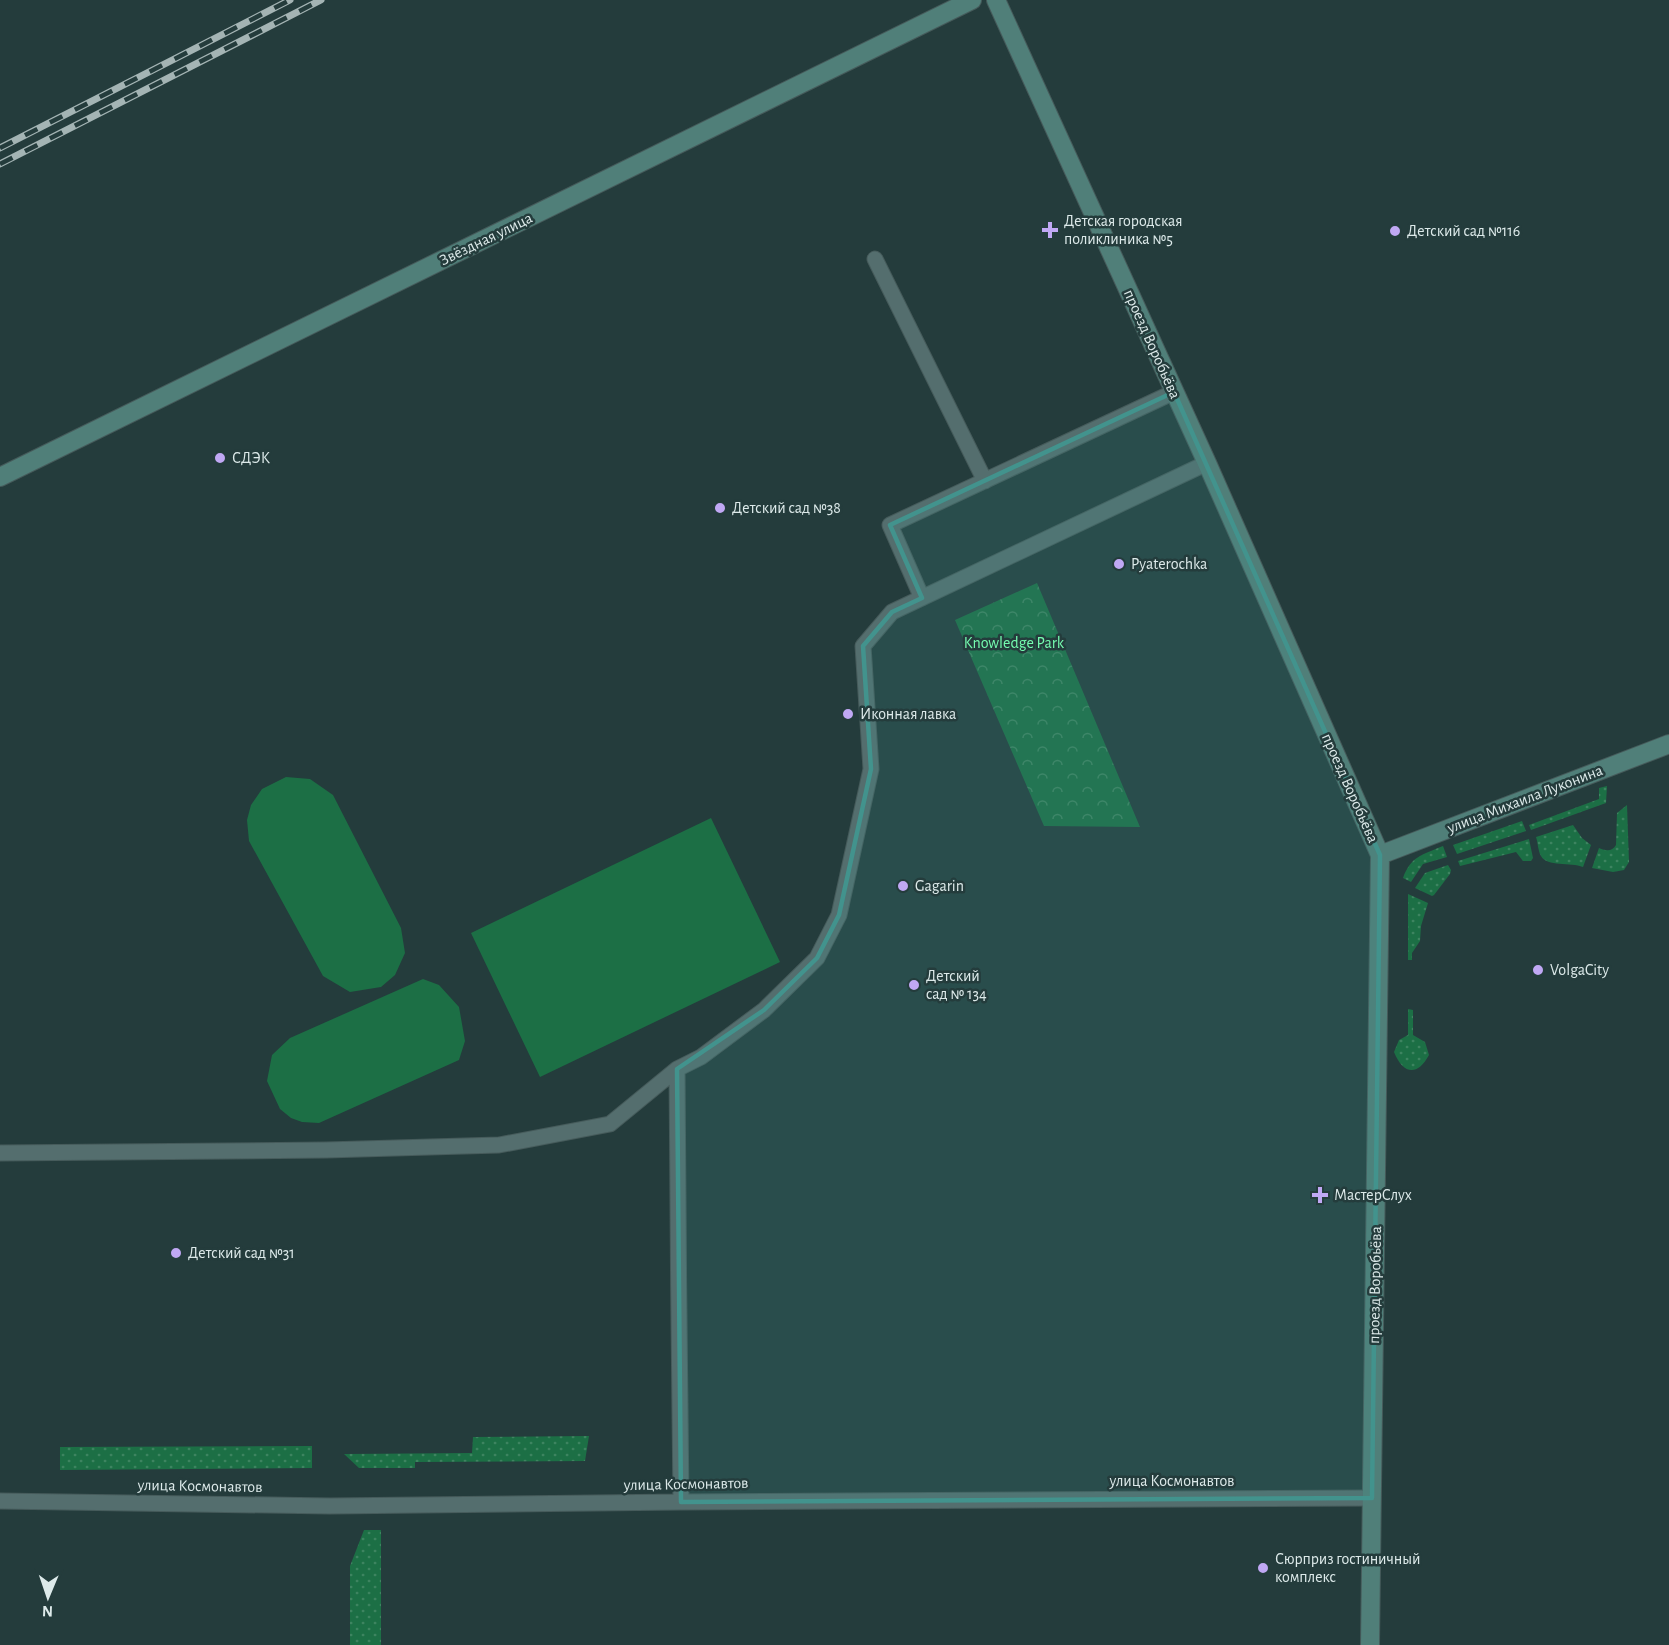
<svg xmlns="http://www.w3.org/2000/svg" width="1669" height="1645" font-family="'Alegreya Sans',sans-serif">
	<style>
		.grass { fill: url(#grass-dots) }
		.park { fill: url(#park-crowns) }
		.garden { fill: #1c6f45 }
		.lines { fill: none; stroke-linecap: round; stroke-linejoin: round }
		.street-casing { stroke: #465b5b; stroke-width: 17 }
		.secondary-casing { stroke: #465b5b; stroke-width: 20 }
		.street { stroke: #546e6e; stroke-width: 15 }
		.secondary { stroke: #507f79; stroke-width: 18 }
		.rail-casing { stroke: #a4b4b4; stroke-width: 7 }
		.rail { stroke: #243c3c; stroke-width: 4.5; stroke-dasharray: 14; stroke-linecap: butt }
		.marked { fill: #42938d; fill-opacity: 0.2; stroke: #42938d; stroke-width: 4.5; stroke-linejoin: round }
		.poi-dot { fill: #c0a8f4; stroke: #243c3c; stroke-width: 2 }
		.labels { text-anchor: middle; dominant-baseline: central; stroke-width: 5; stroke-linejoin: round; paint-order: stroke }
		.poi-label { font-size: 16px; fill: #ddeaea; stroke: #243c3c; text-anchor: start }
		.street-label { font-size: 16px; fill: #ddeaea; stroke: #243c3c }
		.park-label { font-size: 16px; fill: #75fcb0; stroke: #243c3c }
	</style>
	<defs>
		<pattern id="grass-dots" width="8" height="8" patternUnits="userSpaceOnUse" patternTransform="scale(1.5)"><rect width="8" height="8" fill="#1c6f45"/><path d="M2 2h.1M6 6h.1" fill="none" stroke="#3d8460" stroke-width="1.8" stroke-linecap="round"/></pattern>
		<pattern id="park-crowns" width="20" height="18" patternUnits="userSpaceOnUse" patternTransform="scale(1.5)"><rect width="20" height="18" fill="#1c6f45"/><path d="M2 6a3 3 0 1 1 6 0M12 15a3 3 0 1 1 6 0" fill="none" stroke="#3d8460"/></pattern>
	</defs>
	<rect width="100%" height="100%" fill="#243c3c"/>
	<path class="grass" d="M1607 786 1606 803 1531 830 1529 825 1599 799V788Z
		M1627 805 1629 862 1624 870 1613 872 1592 868 1599 848C1606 851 1612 852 1616 845L1617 813Z
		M1522 821 1526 831 1457 854 1453 845Z
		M1573 825 1582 838 1591 845 1583 867C1571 862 1547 867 1541 856 1538 851 1538 843 1536 837Z
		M1529 839 1533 858 1531 861H1523L1516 852 1460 866 1458 861Z
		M1443 846 1447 857 1423 864 1411 882 1403 878C1411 856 1422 855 1443 846Z
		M1448 865 1451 870 1450 874 1434 895 1432 896 1415 888 1425 873Z
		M1408 894 1428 903 1421 926 1420 941 1412 953V960H1408Z
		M1408 1009 1413 1010V1035L1425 1042 1429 1055C1417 1077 1403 1074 1394 1052L1399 1040 1408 1035Z
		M589 1436 585 1461 415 1462V1468H359L344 1454 472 1453 473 1437Z
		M312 1446V1468L60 1470V1447Z
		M364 1530H381V1645H350V1566Z"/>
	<path class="park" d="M1037 583 1140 827 1044 826 955 620Z"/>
	<path class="garden" d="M286 777 310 779 333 795 401 928 405 953 395 975 381 987 350 992 323 976 249 841 247 820 251 805 262 789Z
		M711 818 780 962 540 1077 471 933Z
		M423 979 439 985 459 1007 465 1041 459 1060 319 1123 302 1122 291 1118 280 1109 267 1081 272 1055 290 1038Z"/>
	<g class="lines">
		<g class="street-casing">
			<path id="street" d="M875 259 985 481
				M922 598 890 525 1174 392
				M677 1069C677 1213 680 1358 681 1502
				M0 1153 326 1150 499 1145 610 1124 677 1069 701 1057 764 1010 817 958 839 915 871 769 863 646 892 612 1207 463
				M0 1501 330 1506 681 1502 1372 1498"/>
		</g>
		<g class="secondary-casing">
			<path id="secondary" d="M996 0 1207 463 1380 855 1370 1645
				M0 477 972 0
				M1380 855 1669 744"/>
		</g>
		<use href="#street" class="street"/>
		<use href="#secondary" class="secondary"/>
		<g class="rail-casing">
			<path id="rail" d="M0 148 290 0
				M0 164 321 0"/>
		</g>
		<use href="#rail" class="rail"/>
	</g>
	<path class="marked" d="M1174 392 1380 855 1372 1498 681 1502 677 1069 764 1010 817 958 839 915 871 769 863 646 892 612 922 598 890 525Z"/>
	<g class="poi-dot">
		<path d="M1047 221h6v6h6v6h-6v6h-6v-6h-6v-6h6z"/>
		<circle cx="1395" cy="231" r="6"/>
		<circle cx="220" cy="458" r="6"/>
		<circle cx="720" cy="508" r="6"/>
		<circle cx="1119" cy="564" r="6"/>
		<circle cx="848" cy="714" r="6"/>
		<circle cx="903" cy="886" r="6"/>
		<circle cx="1538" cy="970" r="6"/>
		<circle cx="914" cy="985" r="6"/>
		<path d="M1317 1186h6v6h6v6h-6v6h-6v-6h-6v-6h6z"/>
		<circle cx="176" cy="1253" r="6"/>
		<circle cx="1263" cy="1568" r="6"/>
	</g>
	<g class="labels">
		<g class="poi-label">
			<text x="1064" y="221">Детская городская<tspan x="1064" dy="18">поликлиника №5</tspan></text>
			<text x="1407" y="231">Детский сад №116</text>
			<text x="232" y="458">СДЭК</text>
			<text x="732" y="508">Детский сад №38</text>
			<text x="1131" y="564">Pyaterochka</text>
			<text x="860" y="714">Иконная лавка</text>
			<text x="915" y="886">Gagarin</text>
			<text x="1550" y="970">VolgaCity</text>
			<text x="926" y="976">Детский<tspan x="926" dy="18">сад № 134</tspan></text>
			<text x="1334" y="1195">МастерСлух</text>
			<text x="188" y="1253">Детский сад №31</text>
			<text x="1275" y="1559">Сюрприз гостиничный<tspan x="1275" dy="18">комплекс</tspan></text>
		</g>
		<g class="street-label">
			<text transform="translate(486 239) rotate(-26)">Звёздная улица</text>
			<text transform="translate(1152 344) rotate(66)">проезд Воробьёва</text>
			<text transform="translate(1350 788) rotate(66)">проезд Воробьёва</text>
			<text transform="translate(1525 799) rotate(-21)">улица Михаила Луконина</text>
			<text transform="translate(1375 1285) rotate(-89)">проезд Воробьёва</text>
			<text x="1172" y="1481">улица Космонавтов</text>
			<text transform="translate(686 1484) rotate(-1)">улица Космонавтов</text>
			<text transform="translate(200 1486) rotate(1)">улица Космонавтов</text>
		</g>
		<g class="park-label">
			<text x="1014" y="643">Knowledge Park</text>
		</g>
	</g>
	<g transform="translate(48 1597) rotate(182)" stroke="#243c3c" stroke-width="4.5" paint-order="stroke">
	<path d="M0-4.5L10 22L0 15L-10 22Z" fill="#ddeaea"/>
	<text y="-9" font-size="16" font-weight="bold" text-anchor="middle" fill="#ddeaea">N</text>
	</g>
</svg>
